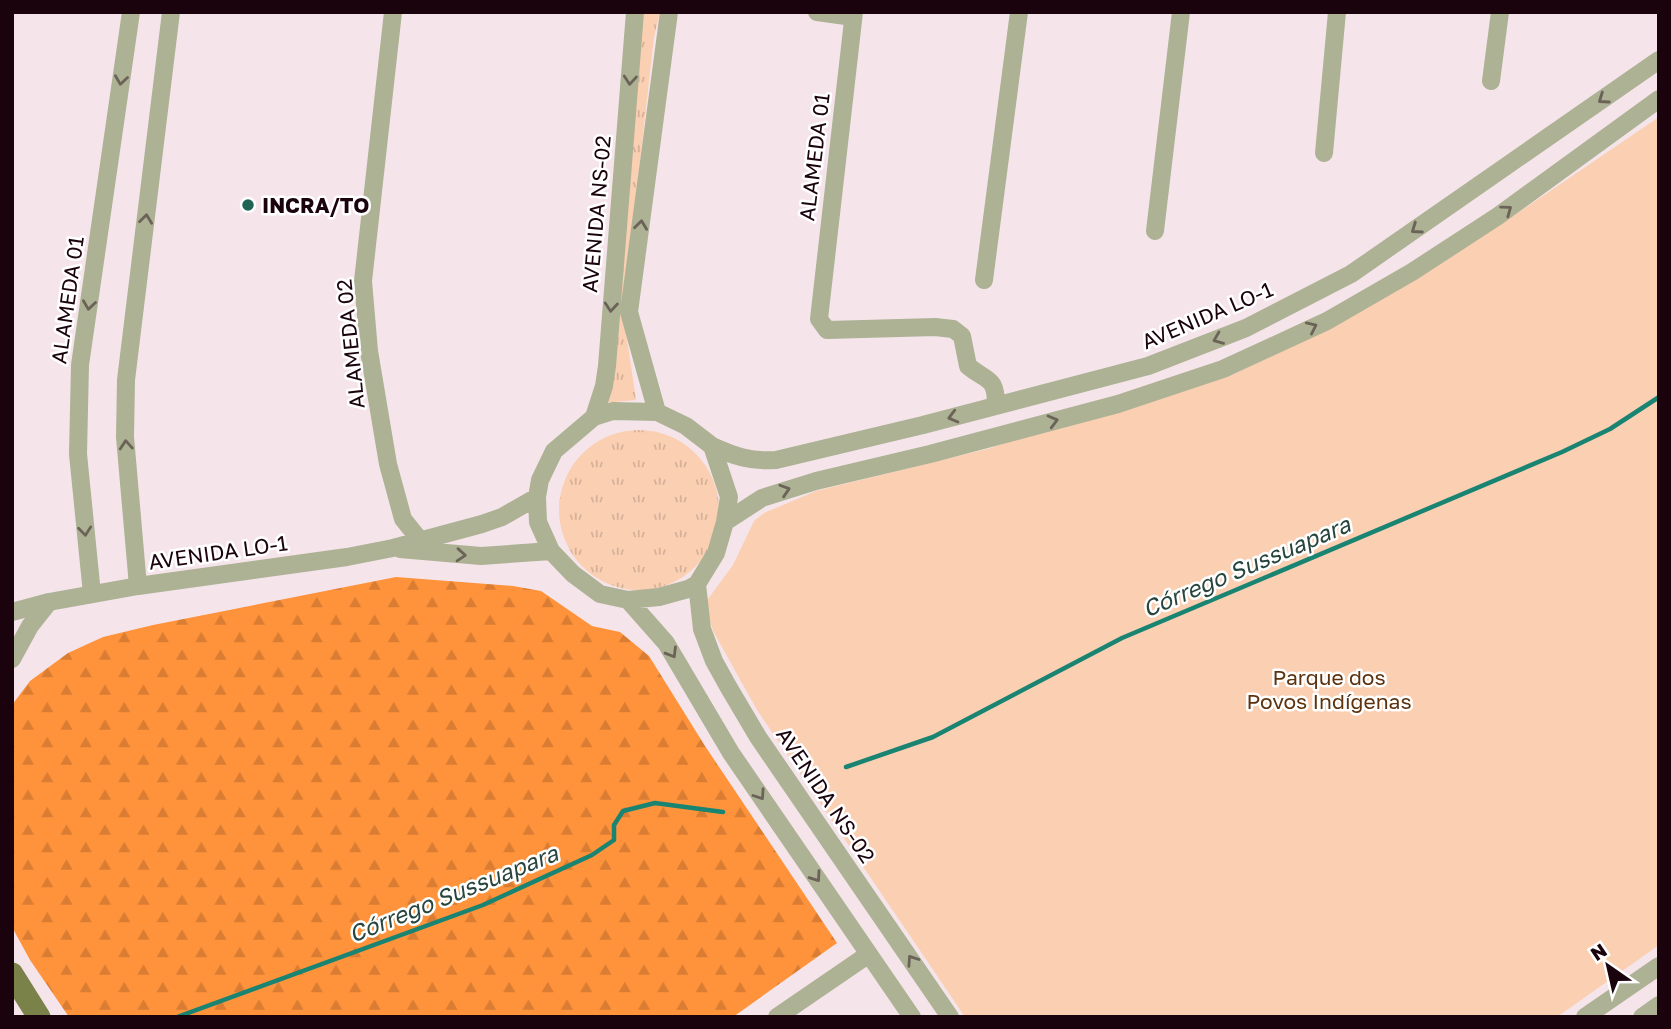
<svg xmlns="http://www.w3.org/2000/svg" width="1671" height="1029" font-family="'Golos Text',sans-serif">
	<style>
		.grass { fill: url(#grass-tufts) }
		.forest { fill: url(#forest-firs) }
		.green { fill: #facfb2 }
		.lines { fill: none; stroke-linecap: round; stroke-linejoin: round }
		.stream { stroke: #198472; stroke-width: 4.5 }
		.minor { stroke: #adb294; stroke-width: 18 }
		.major { stroke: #7a824a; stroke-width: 23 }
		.oneway { stroke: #6b6357 }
		.poi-dot { fill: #1f6354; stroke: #fff; stroke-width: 2.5 }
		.labels { text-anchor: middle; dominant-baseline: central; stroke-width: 5; stroke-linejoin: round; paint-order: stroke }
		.street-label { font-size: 21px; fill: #1a030d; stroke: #fff }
		.poi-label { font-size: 21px; font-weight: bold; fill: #1a030d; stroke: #fff; text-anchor: start }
		.park-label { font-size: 21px; fill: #5c320f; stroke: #fff }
		.water-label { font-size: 23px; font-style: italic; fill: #27453d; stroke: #fff }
	</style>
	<defs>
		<pattern id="grass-tufts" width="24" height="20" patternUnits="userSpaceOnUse" patternTransform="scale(1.75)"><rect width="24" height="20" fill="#facfb2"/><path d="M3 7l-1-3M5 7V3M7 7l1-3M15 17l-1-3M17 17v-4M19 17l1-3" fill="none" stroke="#d6b098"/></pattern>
		<pattern id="forest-firs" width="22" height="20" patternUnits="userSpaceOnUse" patternTransform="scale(1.75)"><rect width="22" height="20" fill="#ff933b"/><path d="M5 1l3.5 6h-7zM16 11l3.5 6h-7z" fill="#da7d33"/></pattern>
	</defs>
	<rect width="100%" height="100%" fill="#f5e5eb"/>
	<path class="grass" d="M642 12H660L654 37 623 312 636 400 605 403Z
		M559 510a80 80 0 1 1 160 0a80 80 0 1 1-160 0Z"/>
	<path class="forest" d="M396 577 513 586 541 591 592 626 620 632 649 656 705 746 837 943 733 1017H69L30 960 12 927V705L30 681 68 653 103 637 153 625Z"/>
	<path class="green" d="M1659 117V945L1557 1017H965L757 710 713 631 707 610 708 599 733 565 754 521 764 513 816 491 991 448 1041 430 1123 410 1234 374 1336 324 1497 227Z"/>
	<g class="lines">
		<path class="stream" d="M846 767 933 737 1122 638 1562 452 1610 429 1659 397
			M177 1017 483 905 592 855 614 840V825L623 811 655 803 723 812"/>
		<path class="minor" d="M393 12 363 281 369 351 388 464 403 519 419 539
			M817 12 853 17
			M854 12 819 319 827 330 935 327 953 329 962 336 968 366C987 382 996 376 996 405
			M1491 81 1500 12
			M1324 153 1337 12
			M1155 231 1181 12
			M984 280 1019 12
			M613 411 657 412 686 426 712 446 729 497 725 522 716 553 697 584 688 589 659 597 628 600 600 594 573 574 551 551 538 522 537 497 540 480 554 451 594 417Z
			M657 412 629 312 669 12
			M594 417 604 386 607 366 635 12
			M712 446C734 456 751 462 776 460L923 425 1148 366 1246 328 1351 274 1659 60
			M725 522 762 498 816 481 930 454 1118 404 1223 369 1327 321 1412 272 1498 216 1659 99
			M400 549 481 556 551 551
			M697 584 702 629 714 661 729 688 758 737 950 1017
			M138 586 125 437 126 380 171 12
			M92 594 78 454 80 365 131 12
			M628 600 666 643 731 753 912 1017
			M12 612 49 602 138 586 347 557 393 548 482 524 502 517 537 497
			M12 659 30 626 49 602
			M777 1017 869 954
			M1585 1017 1659 966
			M1642 1017 1659 1005"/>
		<path class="major" d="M12 974 39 1017"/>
	</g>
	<defs><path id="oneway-chevron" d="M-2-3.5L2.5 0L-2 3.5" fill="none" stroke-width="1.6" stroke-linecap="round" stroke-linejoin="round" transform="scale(1.75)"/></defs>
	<g class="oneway">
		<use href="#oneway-chevron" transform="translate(121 80) rotate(98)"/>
		<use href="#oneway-chevron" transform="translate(630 80) rotate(95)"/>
		<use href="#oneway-chevron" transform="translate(1603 99) rotate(145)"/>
		<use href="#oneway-chevron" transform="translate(1507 210) rotate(-36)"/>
		<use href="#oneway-chevron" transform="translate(146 219) rotate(-83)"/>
		<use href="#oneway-chevron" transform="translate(641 225) rotate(-83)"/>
		<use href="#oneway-chevron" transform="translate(1416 229) rotate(145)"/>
		<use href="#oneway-chevron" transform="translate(89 305) rotate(98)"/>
		<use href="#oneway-chevron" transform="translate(611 307) rotate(95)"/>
		<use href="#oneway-chevron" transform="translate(1312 327) rotate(-25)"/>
		<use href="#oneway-chevron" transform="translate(1218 339) rotate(158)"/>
		<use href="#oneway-chevron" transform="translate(953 417) rotate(165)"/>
		<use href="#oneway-chevron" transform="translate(1053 421) rotate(-15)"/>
		<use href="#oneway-chevron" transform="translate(126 445) rotate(-94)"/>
		<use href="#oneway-chevron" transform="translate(785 490) rotate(-18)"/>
		<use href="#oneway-chevron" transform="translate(85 531) rotate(84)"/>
		<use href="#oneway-chevron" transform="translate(461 555) rotate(4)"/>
		<use href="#oneway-chevron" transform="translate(672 653) rotate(59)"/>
		<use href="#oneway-chevron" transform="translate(760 795) rotate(56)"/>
		<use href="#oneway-chevron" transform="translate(816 877) rotate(55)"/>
		<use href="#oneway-chevron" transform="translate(912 960) rotate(-124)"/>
	</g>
	<circle class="poi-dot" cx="248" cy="205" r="7"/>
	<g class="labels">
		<g class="street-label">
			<text transform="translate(814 157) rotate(-83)">ALAMEDA 01</text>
			<text transform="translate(596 214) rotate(-85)">AVENIDA NS-02</text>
			<text transform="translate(67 300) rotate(-82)">ALAMEDA 01</text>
			<text transform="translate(1207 315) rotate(-23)">AVENIDA LO-1</text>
			<text transform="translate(350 344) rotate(-96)">ALAMEDA 02</text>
			<text transform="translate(218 552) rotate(-8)">AVENIDA LO-1</text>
			<text transform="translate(826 795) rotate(56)">AVENIDA NS-02</text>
		</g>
		<g class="poi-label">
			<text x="262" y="205">INCRA/TO</text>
		</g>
		<g class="park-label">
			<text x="1329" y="677">Parque dos<tspan x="1329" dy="24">Povos Indígenas</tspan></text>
		</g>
		<g class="water-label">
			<text transform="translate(1246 566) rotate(-23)">Córrego Sussuapara</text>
			<text transform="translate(453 893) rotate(-22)">Córrego Sussuapara</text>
		</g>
	</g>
	<rect width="1671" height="1029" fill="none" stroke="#1a030d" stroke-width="28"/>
	<g transform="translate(1608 966) rotate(326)" stroke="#ffffff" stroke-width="5" paint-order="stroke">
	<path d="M0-5L12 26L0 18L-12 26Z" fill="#1a030d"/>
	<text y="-10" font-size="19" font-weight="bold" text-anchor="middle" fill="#1a030d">N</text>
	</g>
</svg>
